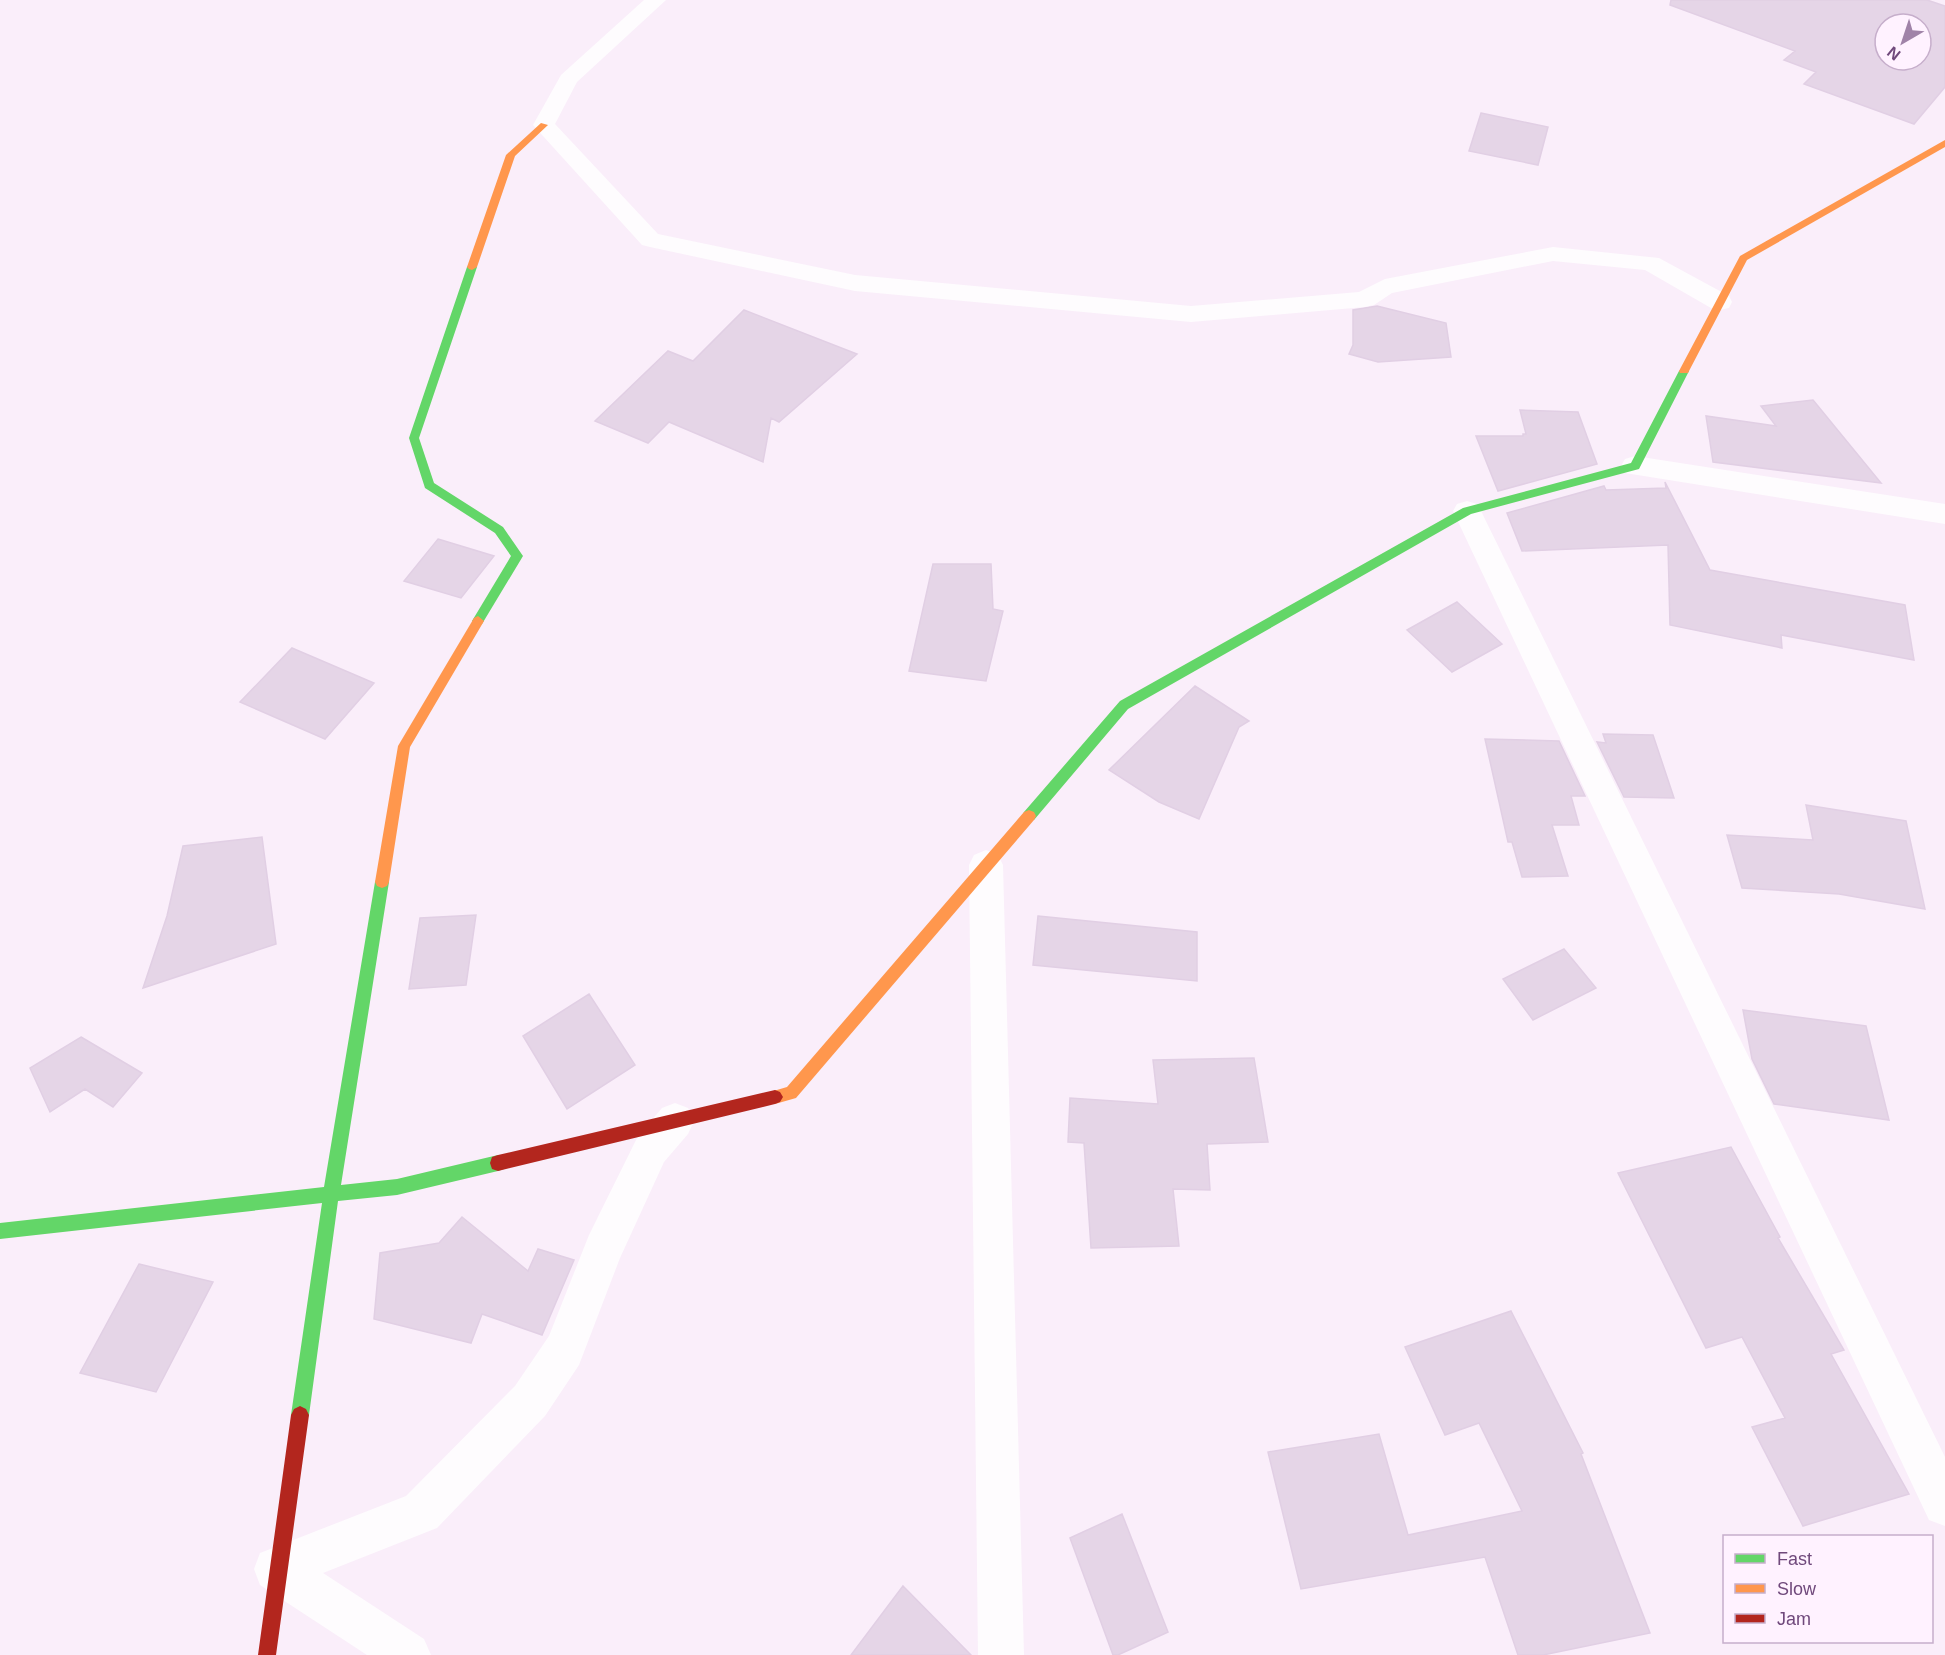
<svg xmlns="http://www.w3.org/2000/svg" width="1945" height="1655" font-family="Arial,sans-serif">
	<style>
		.building { fill: #e5d5e7; stroke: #e1cfe4; stroke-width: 1.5; fill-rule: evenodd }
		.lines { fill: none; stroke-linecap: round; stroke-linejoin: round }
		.street { fill: #fefcfe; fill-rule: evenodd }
		.fast { fill: #63d668; fill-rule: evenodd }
		.slow { fill: #ff974d; fill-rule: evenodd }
		.jam { fill: #b3261e; fill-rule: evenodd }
	</style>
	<rect width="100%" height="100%" fill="#faeefa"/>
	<path class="building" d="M1671 0H1927L1945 6V87L1914 124 1804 84 1816 72 1784 60 1795 51 1670 5ZM1885 24H1921V60H1885Z
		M1481 113 1548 127 1538 165 1469 151Z
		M1377 306 1446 323 1451 357 1378 362 1349 354 1353 345V310Z
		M744 310 857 354 779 422 771 418 763 462 669 422 648 443 595 421 668 351 693 361Z
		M1813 400 1881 483 1713 462 1706 416 1776 426 1761 406Z
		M1520 410 1578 412 1597 464 1498 491 1476 436H1523V434H1526Z
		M1665 482 1710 570 1905 605 1914 660 1781 635 1782 648 1670 625 1668 545 1522 551 1507 513 1604 486 1606 490 1666 488Z
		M438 539 494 556 461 598 404 581Z
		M933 564H991L993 609 1003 611 986 681 909 671Z
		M1457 602 1502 644 1452 672 1407 630Z
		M292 648 374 683 325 739 240 702Z
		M1195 686 1249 721 1239 727 1199 819 1159 802 1109 770Z
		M1603 734 1653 735 1674 798 1624 797 1597 742 1606 743Z
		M1485 739 1559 741 1585 796H1571L1579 825H1552L1568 876 1522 877 1512 842H1508Z
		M1806 805 1906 821 1925 909 1839 894 1742 888 1727 835 1813 840Z
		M262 837 276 944 143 988 167 916 183 846Z
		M476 915 466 985 409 989 420 918Z
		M1038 916 1197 932V981L1033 965Z
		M1564 949 1596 988 1533 1020 1503 979Z
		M589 994 635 1065 567 1109 523 1036Z
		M1743 1010 1866 1026 1889 1120 1774 1104 1752 1059Z
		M81 1037 142 1073 113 1107 85 1089 50 1112 30 1068Z
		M1254 1058 1268 1142 1207 1144 1210 1190 1173 1189 1179 1246 1091 1248 1084 1143 1068 1142 1070 1098 1158 1104 1153 1060Z
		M1731 1147 1780 1237 1778 1238 1844 1350 1831 1354 1909 1494 1803 1526 1752 1427 1785 1418 1742 1337 1706 1348 1618 1173Z
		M462 1217 528 1271 538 1249 574 1260 542 1335 482 1314 471 1343 374 1319 380 1253 439 1243Z
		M139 1264 213 1282 156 1392 80 1373Z
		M1511 1311 1583 1453 1581 1454 1650 1633 1543 1655H1518L1485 1557 1301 1589 1268 1452 1379 1434 1408 1535 1522 1511 1479 1423 1445 1435 1405 1347Z
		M1122 1514 1168 1632 1118 1655H1113L1070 1538Z
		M903 1586 971 1655H851Z"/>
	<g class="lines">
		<path class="street" d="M644 0H666L577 82 555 124 658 234 855 275 1191 306 1359 292 1385 279 1553 247 1659 258 1729 296 1732 302 1729 308 1720 310 1711 308 1645 270 1553 261 1392 293 1374 305 1365 307 1191 322 855 291 650 247 642 245 533 125 561 75Z
			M1635 456 1945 504V524L1625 473 1621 466 1625 459Z
			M1467 501 1477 504 1481 511 1945 1457V1526L1929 1520 1453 511 1457 504Z
			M986 850 998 855 1003 865 1024 1655H978L969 865 974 855Z
			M675 1103 688 1108 694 1121 688 1134 664 1162 620 1258 579 1365 545 1416 437 1528 323 1573 424 1639 431 1655H367L260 1585 254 1569 260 1553 406 1496 515 1386 549 1336 589 1235 638 1136 662 1108Z"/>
		<path class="fast" d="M472 264 477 267 419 438 434 483 503 527 523 556 482 624 478 626 472 621 511 556 495 533 425 488 409 438 467 267Z
			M1684 368 1689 371 1639 469 1471 514 1128 709 1034 820H1024L1022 816 1024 812 1120 701 1463 508 1631 463 1679 371Z
			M382 876 387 878 389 882 341 1185 397 1179 498 1155 504 1157 506 1163 504 1169 498 1171 397 1195 338 1201 309 1415 306 1421 300 1424 294 1421 291 1415 322 1203 0 1239V1223L324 1187 375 882 377 878Z"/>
		<path class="slow" d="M541 123 548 125 515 156 477 267 472 270 469 269 467 267 506 155Z
			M1945 140V147L1747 260 1689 371 1688 373H1680L1679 371 1740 256Z
			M478 616 484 621 410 747 389 882 387 886 382 888 377 886 375 882 398 746 474 618Z
			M1029 810 1034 812 1036 816 1034 820 796 1098 775 1104 770 1102 767 1097 770 1092 787 1087 1024 812Z"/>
		<path class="jam" d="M775 1090 780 1092 783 1097 780 1102 775 1104 498 1171 492 1169 490 1163 492 1157 498 1155Z
			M300 1406 306 1409 309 1415 276 1655H258L291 1415 294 1409Z"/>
	</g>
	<rect x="1723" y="1535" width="210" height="108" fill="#fff2ff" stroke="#c6aecb" stroke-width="1.5"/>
	<rect x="1735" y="1554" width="30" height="9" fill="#63d668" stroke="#c6aecb" stroke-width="1.5"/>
	<text x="1777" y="1565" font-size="18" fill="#70497c">Fast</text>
	<rect x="1735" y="1584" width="30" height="9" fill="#ff974d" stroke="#c6aecb" stroke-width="1.5"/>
	<text x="1777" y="1595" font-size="18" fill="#70497c">Slow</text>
	<rect x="1735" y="1614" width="30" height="9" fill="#b3261e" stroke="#c6aecb" stroke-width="1.5"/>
	<text x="1777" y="1625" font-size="18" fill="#70497c">Jam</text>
	<g transform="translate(1903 42) rotate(219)"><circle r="28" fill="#fff2ff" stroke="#c6aecb" stroke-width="1.5"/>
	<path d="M0-4.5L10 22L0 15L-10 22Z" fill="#a083a8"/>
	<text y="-9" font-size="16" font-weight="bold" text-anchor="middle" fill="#70497c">N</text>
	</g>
</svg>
